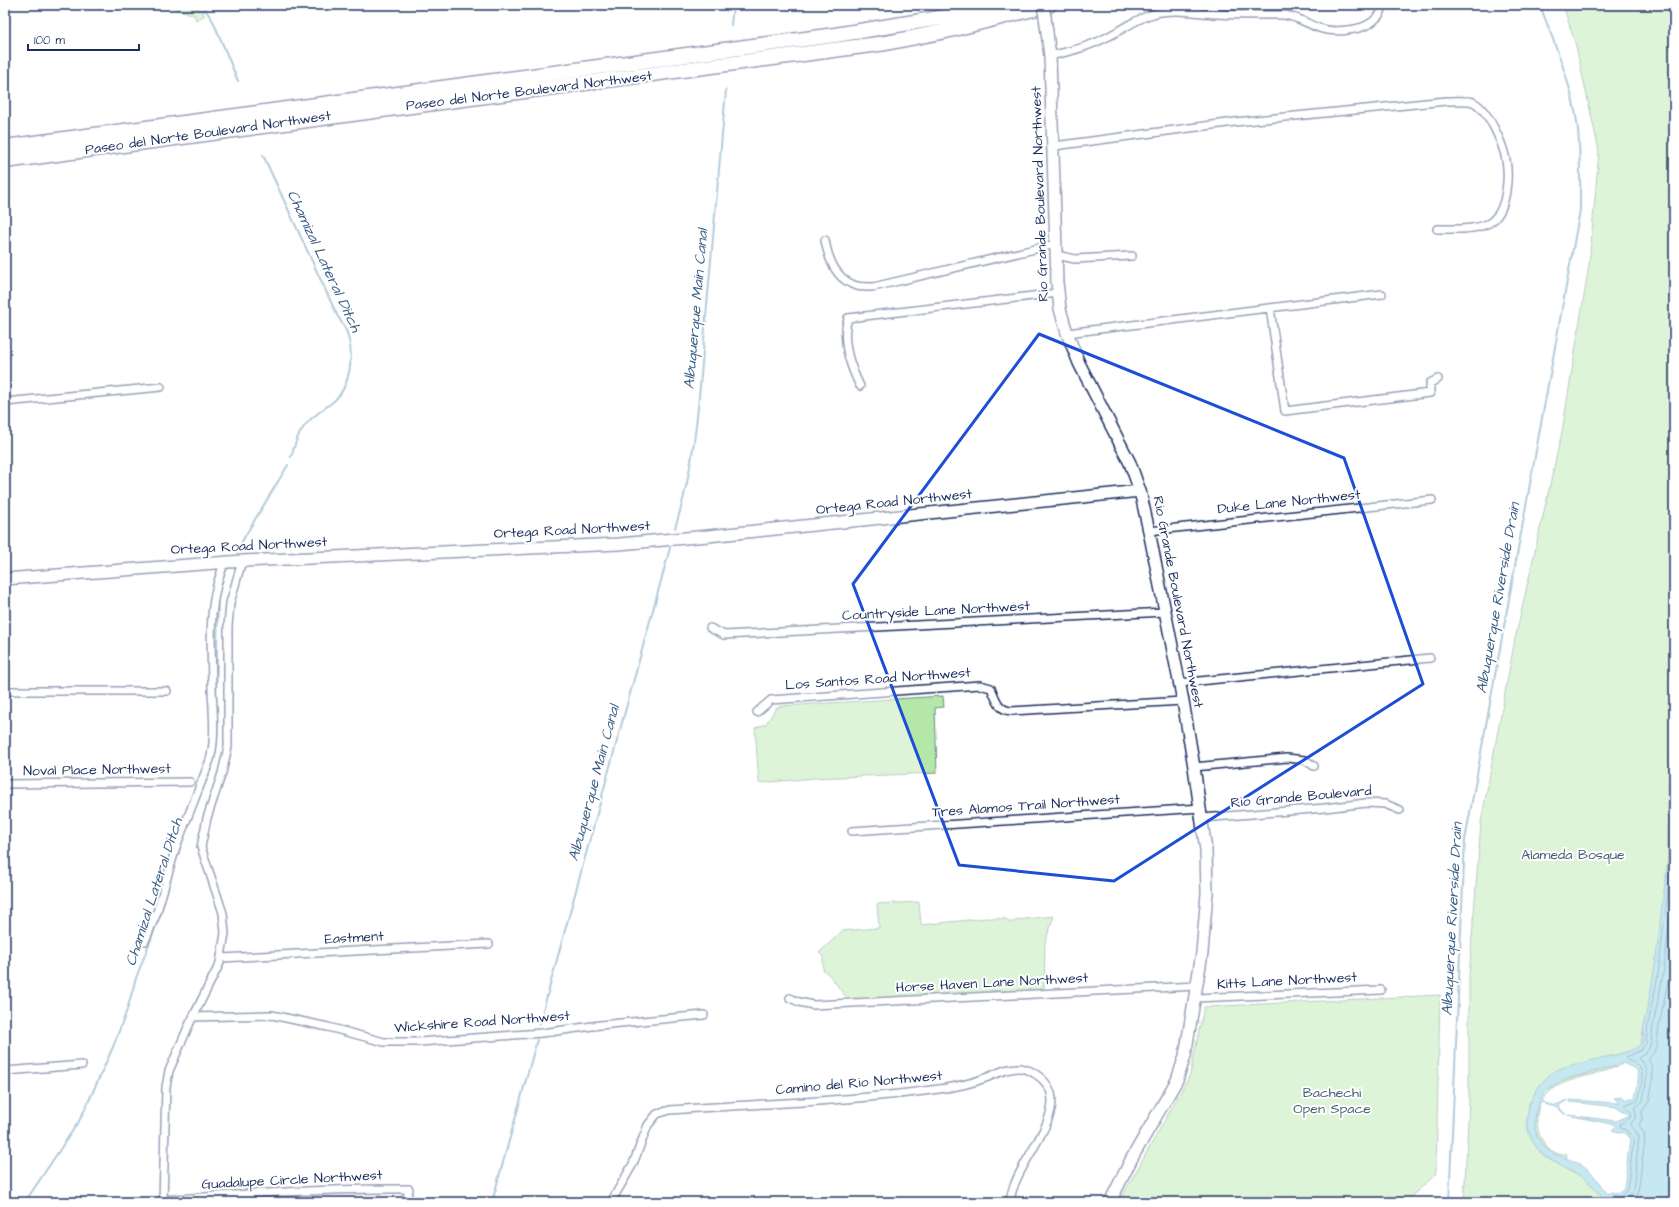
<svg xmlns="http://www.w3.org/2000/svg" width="1679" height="1207" font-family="'Architects Daughter',sans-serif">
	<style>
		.green { fill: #b4e7a8; stroke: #688b83 }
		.water { fill: #80cce0; stroke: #588dac; fill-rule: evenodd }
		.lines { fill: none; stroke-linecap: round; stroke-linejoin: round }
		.shore { stroke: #436e92; stroke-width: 1 }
		.stream { stroke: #588dac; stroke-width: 2 }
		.street-casing { stroke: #1b2f5e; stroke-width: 10 }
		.secondary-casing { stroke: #1b2f5e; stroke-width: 14 }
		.highway-casing { stroke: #1b2f5e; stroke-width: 17 }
		.street { stroke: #fff; stroke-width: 7 }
		.secondary { stroke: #fff; stroke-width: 11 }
		.highway { stroke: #fff; stroke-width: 14 }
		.secondary-bridge-casing { stroke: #1b2f5e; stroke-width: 14; stroke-linecap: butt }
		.secondary-bridge { stroke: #fff; stroke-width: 11 }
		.marked { fill: none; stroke: #1d4ed8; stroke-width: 3; stroke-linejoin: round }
		.labels { text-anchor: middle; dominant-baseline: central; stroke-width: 4; stroke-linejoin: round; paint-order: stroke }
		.street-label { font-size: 14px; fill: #1b2f5e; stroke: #fff }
		.park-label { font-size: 14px; fill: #415d70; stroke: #fff }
		.water-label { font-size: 15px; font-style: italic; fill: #395e85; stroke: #fff }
	</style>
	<rect width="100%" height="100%" fill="#fff"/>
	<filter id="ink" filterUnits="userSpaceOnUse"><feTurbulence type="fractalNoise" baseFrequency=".025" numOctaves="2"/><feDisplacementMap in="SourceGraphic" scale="8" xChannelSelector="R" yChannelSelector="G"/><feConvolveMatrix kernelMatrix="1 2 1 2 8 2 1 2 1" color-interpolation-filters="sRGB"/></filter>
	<g filter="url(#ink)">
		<path class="green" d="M166 5H191L203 11 204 16 196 20 194 15Z
			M1563 5H1674V747L1671 758 1668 812V856L1655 974 1644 1024 1641 1044 1632 1051 1586 1062 1554 1072 1529 1103 1527 1122 1529 1134 1548 1159 1583 1177 1598 1191 1606 1202H1464L1469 1100V976L1481 822 1515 639 1562 432 1589 265 1599 151 1576 46Z
			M943 696 944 707 935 708 937 773 815 778 759 783 755 728 766 724 776 708 782 706Z
			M919 902 921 925 987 918 1006 919 1007 922H1014L1016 920 1054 916 1045 943 1044 992 1012 993 991 990 990 995 849 1000C839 991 835 978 823 970V956L819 953 842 931 879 928 877 904Z
			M1440 995 1436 1170 1435 1175 1405 1202H1119L1190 1075 1204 1007Z
			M1622 1064C1597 1078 1560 1075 1542 1100L1541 1098 1547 1090 1562 1081Z
			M1540 1100 1541 1102C1532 1120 1538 1146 1558 1154 1561 1155 1564 1153 1567 1154L1566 1159C1538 1150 1527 1127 1540 1100Z"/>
		<path class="water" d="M1674 747V1202H1606C1600 1193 1593 1185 1584 1178 1573 1169 1560 1166 1549 1159 1537 1153 1528 1135 1527 1121 1527 1102 1538 1084 1553 1072 1568 1061 1638 1057 1643 1041 1644 1035 1643 1029 1644 1023 1653 984 1658 946 1662 906 1664 890 1668 872 1668 855 1670 821 1664 779 1674 747ZM1624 1063C1628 1067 1632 1066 1636 1069 1641 1075 1636 1092 1635 1098H1630L1626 1100 1623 1097 1614 1098 1619 1102 1618 1103 1570 1100V1102L1617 1107 1630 1115 1616 1121 1568 1115 1615 1125 1616 1126 1612 1130 1622 1133 1624 1132 1630 1138 1624 1189 1618 1193 1611 1192 1608 1194C1601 1187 1596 1177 1589 1170 1570 1153 1533 1159 1535 1121 1535 1114 1536 1107 1540 1101 1545 1105 1549 1105 1556 1107 1559 1108 1562 1113 1566 1115L1559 1107 1561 1104 1568 1100C1558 1102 1551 1113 1541 1098 1555 1074 1601 1073 1624 1063Z"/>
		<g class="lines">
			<path class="shore" d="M1609 1202 1610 1198 1613 1196 1620 1197 1627 1190 1634 1138 1626 1130 1621 1128 1620 1124 1631 1117V1112L1624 1105 1638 1100C1641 1091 1646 1069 1636 1064 1631 1061 1629 1062 1625 1058L1641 1050 1646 1043 1648 1024 1658 975 1672 856V812L1674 773
				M1615 1202C1623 1202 1630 1198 1633 1190L1639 1138 1637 1133 1630 1125 1636 1117 1635 1108 1643 1101 1647 1076 1645 1067 1638 1058 1648 1050 1651 1043 1653 1025 1663 975 1674 885
				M1631 1202 1638 1192 1645 1140 1644 1133 1639 1125 1642 1119V1111L1649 1102 1653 1078 1652 1067 1648 1059 1654 1052 1657 1044 1659 1026 1669 976 1674 937"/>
			<path class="stream" d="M202 5 213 21 238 81
				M731 25 733 5
				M263 155 337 315C341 322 346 328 348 336 354 356 350 386 335 400 324 410 309 417 301 431 296 438 294 449 291 457
				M675 528C696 464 699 395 705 328 712 249 719 170 726 90
				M237 551 245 536 288 465
				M216 707 218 595 224 574 228 567
				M203 788C215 762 219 746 217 717
				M173 869 185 833
				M539 1025 670 548
				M25 1202 79 1121 87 1105 113 1047 127 1010 136 978 161 913 165 896
				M492 1202 537 1040
				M1449 1202 1465 840 1580 210C1580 181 1581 151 1577 122 1571 82 1554 43 1540 5"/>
			<g class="street-casing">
				<path id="street" d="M1050 56C1070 51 1089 47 1107 37 1122 30 1137 18 1153 14 1173 8 1196 13 1216 14 1238 15 1261 15 1283 15 1297 16 1307 24 1319 28 1333 33 1360 31 1372 22 1378 17 1383 13 1382 5
					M1054 146 1235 122 1446 101C1452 101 1468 100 1473 102 1488 109 1503 144 1506 160 1509 176 1507 209 1493 220 1482 231 1452 229 1437 229
					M825 240C828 258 836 280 857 286 862 287 868 287 873 287L1056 244
					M1056 255 1075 259 1132 256
					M1270 308 1285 411 1430 393V383L1438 379
					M1067 333 1382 294
					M860 386C850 366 841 340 848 318L1058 293
					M5 402 161 387
					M1149 531 1432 500
					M710 628 724 635 1165 612
					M1179 683 1430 658
					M5 691H167
					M757 712 771 700 980 685 991 688C996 699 998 710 1011 711L1183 701
					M1194 767 1287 758 1305 760 1314 766
					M5 784 190 782
					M1202 818 1325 808 1366 803 1385 804 1400 810
					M852 831 1201 808
					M145 941 156 915 176 847 210 760C216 737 213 714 212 690 212 656 208 619 217 585 219 578 222 570 224 562
					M221 958 489 944
					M790 998 799 1002 813 1005 1196 986
					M1195 998 1381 990
					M193 1017 272 1015 328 1027 384 1042H419L542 1033 600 1025 704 1015
					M5 1071 82 1065
					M162 1200C244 1194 326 1188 409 1189L406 1202
					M163 1202 166 1087 169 1071 189 1025 220 963 225 933 223 913 201 847 207 818 222 773 228 747V626L230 603 242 561
					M611 1202 633 1164 648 1125 657 1114 670 1110 685 1109C770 1103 855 1101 939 1089 955 1087 973 1083 988 1077 998 1073 1009 1067 1020 1068 1033 1070 1047 1080 1051 1093 1059 1125 1013 1167 1010 1202"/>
			</g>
			<g class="secondary-casing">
				<path id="secondary" d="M1045 17 1050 56 1057 282 1060 309 1067 333 1079 363 1130 463 1140 491 1149 531 1183 701 1194 767 1206 850 1207 893 1202 953 1185 1056 1177 1080 1132 1158 1110 1202
					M5 579 242 561 619 544 708 536 1140 491"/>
			</g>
			<g class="highway-casing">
				<path id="highway" d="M5 147 835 35 952 16 996 5
					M5 161 374 111 886 43 946 31 1049 5"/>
			</g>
			<use href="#street" class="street"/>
			<use href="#secondary" class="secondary"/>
			<use href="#highway" class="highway"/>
			<g class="secondary-bridge-casing">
				<path id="secondary-bridge" d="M1043 5 1045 17"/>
			</g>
			<use href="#secondary-bridge" class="secondary-bridge"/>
		</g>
	</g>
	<path d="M0 0H1679V1207H0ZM1039 334 1344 458 1423 684 1114 881 959 865 853 584Z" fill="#fff" fill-opacity=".55" fill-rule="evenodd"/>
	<path class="marked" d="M1039 334 1344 458 1423 684 1114 881 959 865 853 584Z"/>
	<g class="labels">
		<g class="street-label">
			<text transform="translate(529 91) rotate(-7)">Paseo del Norte Boulevard Northwest</text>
			<text transform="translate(208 133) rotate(-8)">Paseo del Norte Boulevard Northwest</text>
			<text transform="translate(1040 194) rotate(-92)">Rio Grande Boulevard Northwest</text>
			<text transform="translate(894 502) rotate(-6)">Ortega Road Northwest</text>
			<text transform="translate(1289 502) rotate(-6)">Duke Lane Northwest</text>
			<text transform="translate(572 530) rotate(-3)">Ortega Road Northwest</text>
			<text transform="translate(249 546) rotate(-3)">Ortega Road Northwest</text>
			<text transform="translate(1178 602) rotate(79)">Rio Grande Boulevard Northwest</text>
			<text transform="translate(936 611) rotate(-3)">Countryside Lane Northwest</text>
			<text transform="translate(878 679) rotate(-4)">Los Santos Road Northwest</text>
			<text transform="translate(97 770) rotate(-1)">Noval Place Northwest</text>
			<text transform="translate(1301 797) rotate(-5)">Rio Grande Boulevard</text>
			<text transform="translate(1026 806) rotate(-4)">Tres Alamos Trail Northwest</text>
			<text transform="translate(354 938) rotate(-3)">Eastment</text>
			<text transform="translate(1287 981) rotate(-3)">Kitts Lane Northwest</text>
			<text transform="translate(992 983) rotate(-3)">Horse Haven Lane Northwest</text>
			<text transform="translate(482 1022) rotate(-4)">Wickshire Road Northwest</text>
			<text transform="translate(859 1083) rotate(-5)">Camino del Rio Northwest</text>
			<text transform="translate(292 1180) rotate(-3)">Guadalupe Circle Northwest</text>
		</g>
		<g class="park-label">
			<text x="1573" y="855">Alameda Bosque</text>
			<text x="1332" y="1093">Bachechi<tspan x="1332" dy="16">Open Space</tspan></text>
		</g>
		<g class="water-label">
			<text transform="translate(324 261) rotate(65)">Chamizal Lateral Ditch</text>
			<text transform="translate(696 309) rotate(-85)">Albuquerque Main Canal</text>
			<text transform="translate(1498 598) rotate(-80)">Albuquerque Riverside Drain</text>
			<text transform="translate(594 783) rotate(-75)">Albuquerque Main Canal</text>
			<text transform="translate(154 892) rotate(-72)">Chamizal Lateral Ditch</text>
			<text transform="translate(1452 919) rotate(-87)">Albuquerque Riverside Drain</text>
		</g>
	</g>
	<rect width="1679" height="1207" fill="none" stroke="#fff" stroke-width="20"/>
	<rect x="10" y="10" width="1659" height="1187" fill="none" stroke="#1b2f5e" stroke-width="1.5" filter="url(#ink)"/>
	<path d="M28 44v6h111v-6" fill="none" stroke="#1b2f5e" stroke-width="2"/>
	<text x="34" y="44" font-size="12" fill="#1b2f5e" stroke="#ffffff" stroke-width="3" paint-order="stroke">100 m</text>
</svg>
